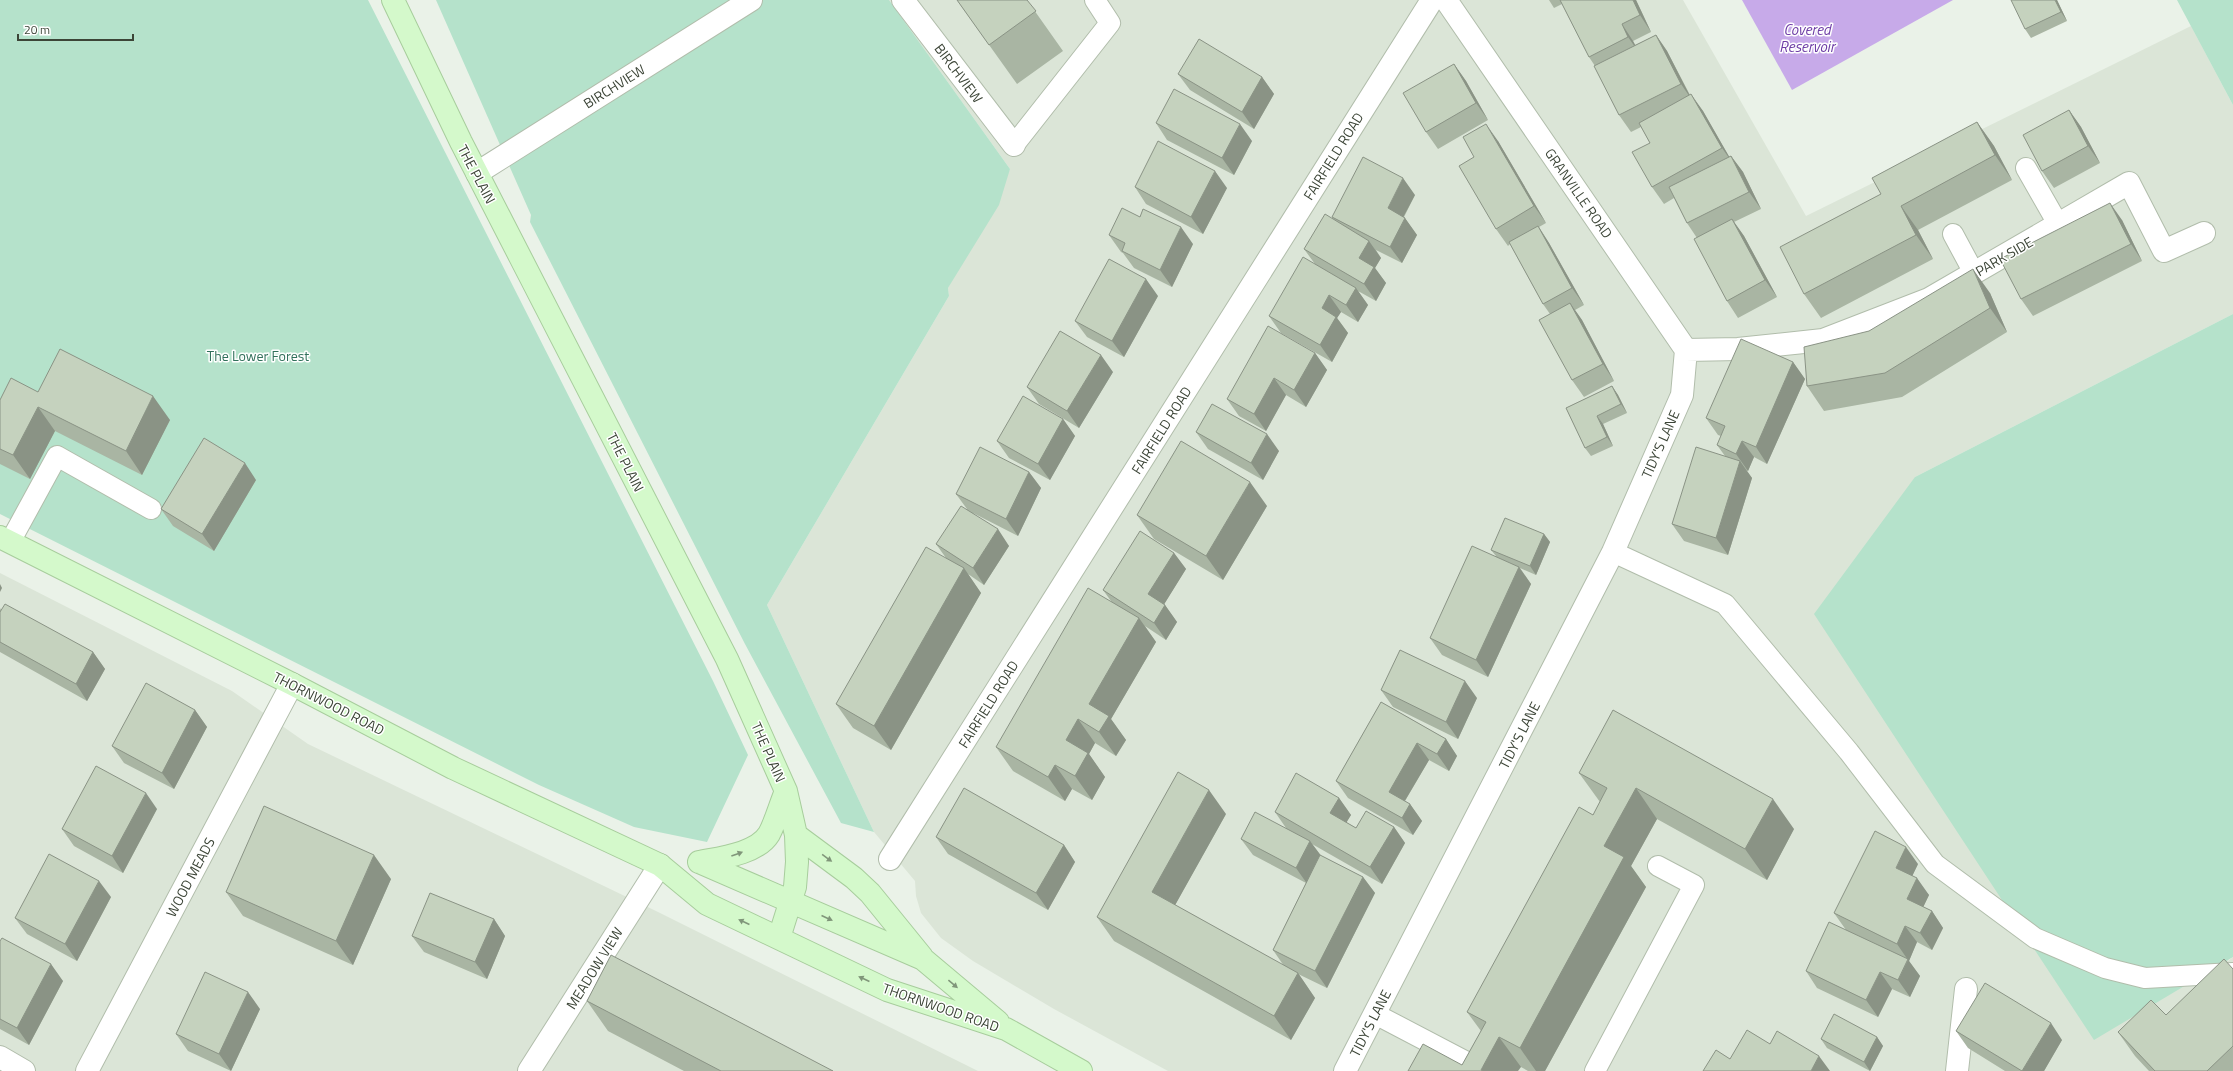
<svg xmlns="http://www.w3.org/2000/svg" width="2233" height="1071" font-family="'Titillium Web',sans-serif">
	<style>
		.residential { fill: #dbe5d7 }
		.green { fill: #b5e2cb }
		.water { fill: #c7aae9 }
		.lines { fill: none; stroke-linecap: round; stroke-linejoin: round }
		.lane-casing { stroke: #b1bdab; stroke-width: 22 }
		.street-casing { stroke: #b1bdab; stroke-width: 24 }
		.secondary-casing { stroke: #a7cd9c; stroke-width: 24 }
		.lane { stroke: #fff; stroke-width: 20 }
		.street { stroke: #fff; stroke-width: 22 }
		.secondary { stroke: #d4f9cb; stroke-width: 22 }
		.wall { fill: #a9b5a3 }
		.shaded-wall { fill: #8a9385 }
		.building { fill: #c5d2be; stroke: #8a9385 }
		.oneway { fill: #80967a }
		.labels { text-anchor: middle; dominant-baseline: central; stroke-width: 3; stroke-linejoin: round; paint-order: stroke }
		.street-label { font-size: 14px; fill: #3c4537; stroke: #fff }
		.park-label { font-size: 14px; fill: #31705b; stroke: #fff }
		.water-label { font-size: 15px; font-style: italic; fill: #6d3ca5; stroke: #fff }
	</style>
	<rect width="100%" height="100%" fill="#eaf2e8"/>
	<path class="residential" d="M889 0H1683L1806 216 2191 26 2233 105V314L1915 477 2228 961 2233 957V1071H1168L1054 1009 973 961 941 938 921 913 916 896 915 881 874 832 767 605 949 296 948 288 1010 169Z
		M0 573 232 691 308 744 656 911 978 1071H0Z"/>
	<path class="green" d="M0 0H368L713 681 748 755 707 842 634 827 539 785 0 514Z
		M436 0H889L1010 169 999 205 948 288 949 296 767 605 874 832 841 823 745 644 530 222 531 215Z
		M2177 0H2233V105Z
		M2233 314V957L2094 1040 1814 614 1915 477Z"/>
	<path class="water" d="M1742 0H1953L1792 90Z"/>
	<g class="lines">
		<g class="lane-casing">
			<path id="lane" d="M1014 145 1110 23 1095 0
				M2026 168 2058 224
				M1953 234 1974 273
				M10 542 57 456 151 509
				M1613 552 1725 604 1849 752 1935 864 2035 938 2105 968 2145 978 2233 973
				M1375 1014 1484 1071
				M1595 1071 1694 885 1658 866"/>
		</g>
		<g class="street-casing">
			<path id="street" d="M903 0 1014 145
				M477 173 751 0
				M1686 350 1738 349 1823 340 1929 299 2129 183 2164 251 2204 233
				M890 859 1432 0
				M0 1057 24 1071
				M87 1071 292 684
				M529 1071 660 865
				M1345 1071 1613 552 1682 395 1686 350 1446 0
				M1957 1071 1966 989"/>
		</g>
		<g class="secondary-casing">
			<path id="secondary" d="M393 0 461 142 727 659 786 791 796 835 797 862 795 887 779 938
				M0 537 292 684 453 768 660 865 707 904 887 990 1006 1029 1081 1071
				M796 835 854 878 870 893 922 957
				M699 862 923 959 998 1022
				M699 862C719 858 757 854 769 834 776 821 780 805 786 791"/>
		</g>
		<use href="#lane" class="lane"/>
		<use href="#street" class="street"/>
		<use href="#secondary" class="secondary"/>
	</g>
	<path class="wall" d="M957 0H1027L1063 51 1017 84Z
		M1549 0H1636L1651 32 1633 41 1635 45 1656 35 1667 51 1690 95 1703 111 1729 157 1731 156 1743 172 1761 209 1734 222 1744 236 1777 297 1738 318 1727 301 1697 238 1687 223 1674 198 1664 204 1652 187 1650 143 1641 127 1631 132 1619 115 1595 66 1589 57 1562 4 1554 8Z
		M2057 0 2067 21 2031 38 2025 29Z
		M1454 64 1466 81 1488 120 1438 149 1426 132Z
		M1178 74 1262 77 1274 94 1254 129 1190 90Z
		M2069 110 2081 127 2100 163 2054 188 2042 171Z
		M1977 122 1994 146 2012 180 1918 230 1933 259 1821 318 1804 294 1881 194Z
		M1156 123 1252 141 1234 175 1167 140Z
		M1498 141 1546 223 1539 227 1549 243 1584 305 1575 310 1582 320 1614 381 1584 397 1572 380 1550 314 1543 304 1510 244 1508 246 1496 229 1474 157Z
		M1135 187 1227 188 1203 234 1146 204Z
		M1415 195 1404 217 1417 235 1402 263 1376 250 1381 258 1375 268 1386 283 1376 301 1358 291 1368 305 1358 322 1341 312 1337 318 1348 333 1332 362 1281 333 1269 316 1315 264 1304 249 1334 220 1332 217Z
		M2122 220 2142 261 2033 316 2021 299Z
		M1109 235 1193 244 1172 287 1134 268 1123 253 1121 252Z
		M1990 293 2007 332 1902 397 1824 411 1807 386 1869 331Z
		M1158 296 1124 357 1087 337 1075 321Z
		M1315 353 1327 370 1306 407 1286 395 1266 431 1239 416 1227 399Z
		M1793 362 1805 379 1767 464 1754 457 1748 471 1746 470 1752 478 1728 555 1684 541 1672 524 1725 456 1717 445 1721 436 1718 435 1706 418Z
		M1113 372 1079 428 1039 404 1027 387Z
		M1612 386 1618 395 1627 413 1603 424 1613 446 1591 456 1585 448 1566 408Z
		M38 392 170 420 142 475 55 431 30 479 0 464V400Z
		M1063 419 1075 436 1050 480 1009 458 997 441Z
		M1196 432 1279 451 1263 480 1208 449Z
		M1029 472 1041 488 1018 536 973 513 1009 546 984 585 968 574 981 593 891 750 853 728 836 704 946 558 936 544 967 509 956 494Z
		M256 480 214 551 173 526 161 509Z
		M1267 506 1223 580 1154 539 1137 515Z
		M1544 534 1550 542 1536 575 1520 568 1531 584 1488 677 1442 655 1430 638 1496 556 1491 550Z
		M1174 553 1186 569 1164 604 1165 605 1177 622 1166 640 1145 626 1156 642 1111 719 1126 740 1116 756 1095 743 1089 754 1105 777 1092 800 1072 789 1065 801 1013 771 996 747 1111 601 1103 590Z
		M0 608 1 610 93 652 105 669 87 701 0 652Z
		M1381 690 1477 698 1458 739 1393 707Z
		M1381 702 1446 739 1457 756 1449 771 1429 760 1405 801 1410 804 1422 821 1413 835 1348 798 1336 781Z
		M195 710 207 727 174 789 124 763 112 746Z
		M1579 773 1794 829 1767 880 1657 819 1631 866 1646 887 1545 1071H1528L1521 1067 1462 1065 1481 1031 1467 1012 1593 815 1600 802Z
		M1339 798 1351 815 1346 822 1356 828 1394 827 1405 843 1382 884 1312 844 1321 856 1363 877 1375 893 1327 988 1296 973H1298L1315 998 1291 1040 1114 941 1097 917 1226 814 1175 905 1284 966 1273 950 1306 883 1253 855 1241 839 1286 828 1275 812Z
		M157 809 123 873 74 846 62 829Z
		M936 837 1064 845 1075 862 1048 910 948 854Z
		M1918 864 1912 876 1929 895 1923 907 1932 911 1943 928 1932 950 1917 942 1909 961 1920 976 1910 997 1892 989 1878 1017 1817 988 1806 971 1846 930 1834 913Z
		M391 879 353 965 243 916 226 892Z
		M111 897 77 961 27 934 15 918Z
		M494 919 505 936 487 979 424 952 412 936Z
		M0 941 63 981 29 1045 0 1029Z
		M2233 969V1071H2149L2135 1056 2118 1032 2166 1015Z
		M587 1001 833 1071H684L608 1031Z
		M260 1009 231 1071 188 1051 176 1034Z
		M1956 1031 2062 1040 2044 1071H2005L1968 1048Z
		M1877 1037 1883 1046 1870 1071 1827 1048 1821 1039Z"/>
	<path class="shaded-wall" d="M1633 0H1636L1651 32 1640 15Z
		M2055 0H2057L2067 21 2061 12Z
		M1622 24 1633 41 1640 54 1628 37Z
		M1656 35 1667 51 1692 100 1681 84Z
		M1454 64 1466 81 1488 120 1476 103Z
		M1262 77 1274 94 1254 129 1242 112Z
		M1691 94 1703 111 1734 165 1722 148Z
		M2069 110 2081 127 2100 163 2088 146Z
		M1977 122 1994 146 2012 180 1995 155Z
		M1240 124 1252 141 1234 175 1222 158Z
		M1486 124 1498 141 1546 223 1534 206Z
		M1731 156 1743 172 1761 209 1749 192Z
		M1215 171 1227 188 1203 234 1191 217Z
		M1403 178 1415 195 1399 225 1388 208Z
		M2110 203 2122 220 2142 261 2131 244Z
		M1901 206 1918 230 1933 259 1916 235Z
		M1405 218 1417 235 1402 263 1390 247Z
		M1732 219 1744 236 1777 297 1765 280Z
		M1538 226 1549 243 1584 305 1572 288Z
		M1181 227 1193 244 1172 287 1160 270Z
		M1369 241 1381 258 1375 268 1386 283 1376 301 1364 284 1359 258Z
		M1973 269 1990 293 2007 332 1990 308Z
		M1146 279 1158 296 1124 357 1112 341Z
		M1356 288 1368 305 1358 322 1346 305Z
		M1329 295 1341 312 1337 318 1348 333 1332 362 1320 345 1322 308Z
		M1570 303 1582 320 1614 381 1603 364Z
		M1315 353 1327 370 1306 407 1294 390Z
		M1101 355 1113 372 1079 428 1067 411Z
		M1793 362 1805 379 1767 464 1756 447Z
		M1274 378 1286 395 1266 431 1254 414Z
		M1612 386 1618 395 1627 413 1621 404Z
		M153 396 170 420 142 475 126 451Z
		M38 407 55 431 30 479 13 455Z
		M1597 416 1603 424 1613 446 1607 437Z
		M1063 419 1075 436 1050 480 1038 464Z
		M1267 434 1279 451 1263 480 1251 463Z
		M1742 441 1754 457 1748 471 1736 454Z
		M1740 461 1752 478 1728 555 1716 538Z
		M245 463 256 480 214 551 202 534Z
		M1029 472 1041 488 1018 536 1006 519Z
		M1250 482 1267 506 1223 580 1206 556Z
		M998 529 1009 546 984 585 973 568Z
		M1544 534 1550 542 1536 575 1530 566Z
		M1174 553 1186 569 1160 611 1148 594Z
		M1519 567 1531 584 1488 677 1476 660Z
		M964 568 981 593 891 750 874 726Z
		M0 584 2 588 0 592Z
		M1165 605 1177 622 1166 640 1154 623Z
		M1139 618 1156 642 1111 719 1126 740 1116 756 1099 732 1089 704Z
		M93 652 105 669 87 701 76 684Z
		M1465 681 1477 698 1458 739 1446 722Z
		M195 710 207 727 174 789 162 773Z
		M1078 719 1095 743 1089 754 1105 777 1092 800 1075 776 1066 740Z
		M1446 739 1457 756 1449 771 1437 754Z
		M1417 743 1429 760 1400 809 1389 792Z
		M1055 765 1072 789 1065 801 1048 777Z
		M1636 788 1657 819 1631 866 1646 887 1545 1071H1536L1520 1048 1604 846Z
		M1209 790 1226 814 1169 916 1152 892Z
		M146 793 157 809 123 873 112 856Z
		M1339 798 1351 815 1342 830 1330 813Z
		M1773 799 1794 829 1767 880 1745 849Z
		M1410 804 1422 821 1413 835 1402 818Z
		M1394 827 1405 843 1382 884 1370 867Z
		M1310 841 1322 857 1308 885 1296 868Z
		M1064 845 1075 862 1048 910 1036 893Z
		M1906 847 1918 864 1908 885 1896 868Z
		M374 855 391 879 353 965 336 941Z
		M1363 877 1375 893 1327 988 1315 971Z
		M1917 878 1929 895 1919 916 1907 899Z
		M99 881 111 897 77 961 65 944Z
		M1932 911 1943 928 1932 950 1920 933Z
		M494 919 505 936 487 979 475 962Z
		M1905 926 1917 942 1909 961 1920 976 1910 997 1898 980 1908 960 1897 944Z
		M51 964 63 981 29 1045 17 1028Z
		M1880 972 1892 989 1878 1017 1866 1000Z
		M1298 973 1315 998 1291 1040 1274 1016Z
		M248 992 260 1009 231 1071 219 1054Z
		M2051 1023 2062 1040 2044 1071H2022Z
		M1499 1037 1521 1067 1518 1071H1482L1481 1070Z
		M1877 1037 1883 1046 1870 1071 1864 1062Z
		M1819 1056 1830 1071H1811Z"/>
	<path class="building" d="M957 0H1027L1036 11 989 45Z
		M1560 0H1633L1640 15 1622 24 1628 37 1589 57Z
		M2011 0H2055L2061 12 2025 29Z
		M1656 35 1681 84 1619 115 1594 66Z
		M1199 39 1262 77 1242 112 1178 74Z
		M1454 64 1476 103 1426 132 1403 93Z
		M1174 89 1240 124 1222 158 1156 123Z
		M1691 94 1722 148 1652 187 1632 152 1650 143 1639 123Z
		M2069 110 2088 146 2042 171 2023 135Z
		M1977 122 1995 155 1901 206 1916 235 1804 294 1780 247 1881 194 1872 178Z
		M1486 124 1534 206 1496 229 1459 166 1474 157 1463 137Z
		M1158 141 1215 171 1191 217 1135 187Z
		M1731 156 1749 192 1687 223 1669 187Z
		M1363 157 1403 178 1388 208 1405 218 1390 247 1332 217Z
		M2110 203 2131 244 2021 299 2000 259Z
		M1122 208 1140 217 1143 209 1181 227 1160 270 1122 251 1125 243 1109 235Z
		M1325 214 1369 241 1359 258 1374 267 1364 284 1304 249Z
		M1732 219 1765 280 1727 301 1694 239Z
		M1538 226 1572 288 1543 304 1509 242Z
		M1303 257 1356 288 1346 305 1329 295 1322 308 1336 317 1320 345 1269 316Z
		M1109 259 1146 279 1112 341 1075 321Z
		M1973 269 1990 308 1885 373 1807 386 1804 347 1869 331Z
		M1570 303 1603 364 1572 380 1539 320Z
		M1268 326 1315 353 1294 390 1274 378 1254 414 1227 399Z
		M1060 331 1101 355 1067 411 1027 387Z
		M1741 339 1793 362 1756 447 1742 441 1736 454 1717 445 1725 426 1706 418Z
		M60 349 153 396 126 451 38 407 13 455 0 449V400L11 378 38 392Z
		M1612 386 1621 404 1597 416 1607 437 1585 448 1566 408Z
		M1023 396 1063 419 1038 464 997 441Z
		M1212 404 1267 434 1251 463 1196 432Z
		M204 438 245 463 202 534 161 509Z
		M1181 441 1250 482 1206 556 1137 515Z
		M980 447 1029 472 1006 519 956 494Z
		M1696 447 1740 461 1716 538 1672 524Z
		M961 506 998 529 973 568 936 544Z
		M1505 518 1544 534 1530 566 1491 550Z
		M1140 531 1174 553 1148 594 1165 605 1154 623 1103 590Z
		M1472 546 1519 567 1476 660 1430 638Z
		M926 547 964 568 874 726 836 704Z
		M1088 588 1139 618 1089 704 1109 716 1099 732 1078 719 1066 740 1088 753 1075 776 1055 765 1048 777 996 747Z
		M5 604 93 652 76 684 0 642V612Z
		M1400 650 1465 681 1446 722 1381 690Z
		M146 683 195 710 162 773 112 746Z
		M1381 702 1446 739 1437 754 1417 743 1389 792 1410 804 1402 818 1336 781Z
		M1613 710 1773 799 1745 849 1636 788 1604 846 1624 857 1520 1048 1499 1037 1481 1070 1483 1071H1408L1423 1044 1462 1065 1486 1022 1467 1012 1579 807 1593 815 1607 788 1579 773Z
		M96 766 146 793 112 856 62 829Z
		M1178 772 1209 790 1152 892 1298 973 1274 1016 1097 917Z
		M1296 773 1339 798 1330 813 1356 828 1366 811 1394 827 1370 867 1275 812Z
		M964 788 1064 845 1036 893 936 837Z
		M264 806 374 855 336 941 226 892Z
		M1255 812 1310 841 1296 868 1241 839Z
		M1875 831 1906 847 1896 868 1917 878 1907 899 1932 911 1920 933 1905 926 1897 944 1834 913Z
		M49 854 99 881 65 944 15 918Z
		M1320 855 1363 877 1315 971 1273 950Z
		M430 893 494 919 475 962 412 936Z
		M1829 922 1908 959 1898 980 1880 972 1866 1000 1806 971Z
		M2 938 51 964 17 1028 0 1019V941Z
		M611 955 833 1071H721L587 1001Z
		M2224 959 2233 969V1046L2207 1071H2155L2118 1032 2151 1000 2166 1015Z
		M205 972 248 992 219 1054 176 1034Z
		M1985 983 2051 1023 2022 1071 1956 1031Z
		M1834 1014 1877 1037 1864 1062 1821 1039Z
		M1747 1030 1770 1044 1777 1031 1819 1056 1811 1071H1703L1716 1050 1730 1059Z"/>
	<defs><path id="oneway-solid" d="M-6-.8H1V-3.2L6.5 0L1 3.2V.8H-6Z"/></defs>
	<g class="oneway">
		<use href="#oneway-solid" transform="translate(737 854) rotate(-20)"/>
		<use href="#oneway-solid" transform="translate(827 858) rotate(36)"/>
		<use href="#oneway-solid" transform="translate(827 918) rotate(24)"/>
		<use href="#oneway-solid" transform="translate(744 922) rotate(-155)"/>
		<use href="#oneway-solid" transform="translate(864 979) rotate(-155)"/>
		<use href="#oneway-solid" transform="translate(953 984) rotate(40)"/>
	</g>
	<g class="labels">
		<g class="street-label">
			<text transform="translate(959 73) rotate(53)">BIRCHVIEW</text>
			<text transform="translate(614 86) rotate(-32)">BIRCHVIEW</text>
			<text transform="translate(1333 156) rotate(-58)">FAIRFIELD ROAD</text>
			<text transform="translate(477 174) rotate(62)">THE PLAIN</text>
			<text transform="translate(1579 193) rotate(55)">GRANVILLE ROAD</text>
			<text transform="translate(2004 256) rotate(-30)">PARK SIDE</text>
			<text transform="translate(1161 430) rotate(-58)">FAIRFIELD ROAD</text>
			<text transform="translate(1660 444) rotate(-66)">TIDY'S LANE</text>
			<text transform="translate(626 462) rotate(63)">THE PLAIN</text>
			<text transform="translate(329 703) rotate(27)">THORNWOOD ROAD</text>
			<text transform="translate(988 704) rotate(-58)">FAIRFIELD ROAD</text>
			<text transform="translate(1519 735) rotate(-63)">TIDY'S LANE</text>
			<text transform="translate(769 752) rotate(66)">THE PLAIN</text>
			<text transform="translate(190 877) rotate(-62)">WOOD MEADS</text>
			<text transform="translate(594 968) rotate(-58)">MEADOW VIEW</text>
			<text transform="translate(941 1007) rotate(19)">THORNWOOD ROAD</text>
			<text transform="translate(1370 1023) rotate(-63)">TIDY'S LANE</text>
		</g>
		<g class="park-label">
			<text x="258" y="355">The Lower Forest</text>
		</g>
		<g class="water-label">
			<text x="1807" y="29">Covered<tspan x="1807" dy="17">Reservoir</tspan></text>
		</g>
	</g>
	<path d="M18 34v6h115v-6" fill="none" stroke="#3c4537" stroke-width="2"/>
	<text x="24" y="34" font-size="12" fill="#3c4537" stroke="#ffffff" stroke-width="3" paint-order="stroke">20 m</text>
</svg>
